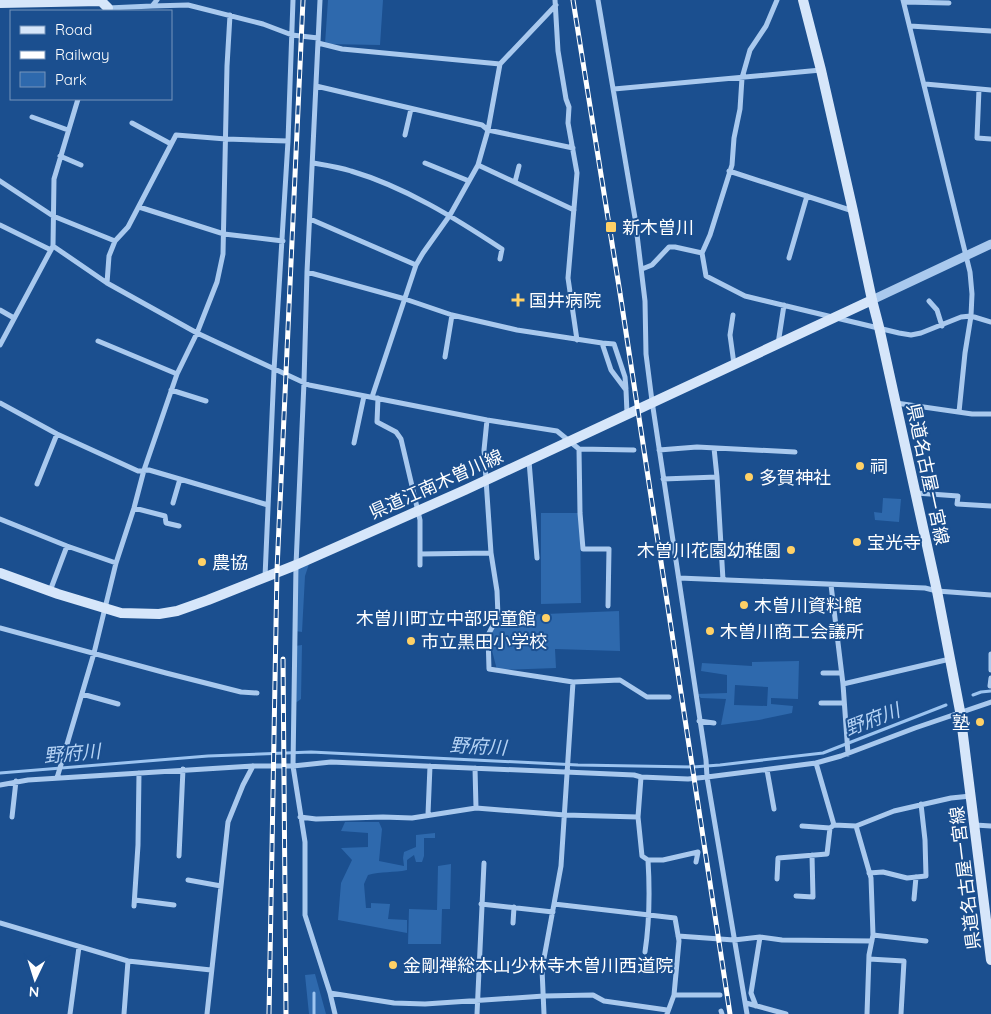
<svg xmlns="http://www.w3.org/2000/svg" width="991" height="1014" font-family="Quicksand,'Noto Sans JP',sans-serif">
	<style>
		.green { fill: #2e69ad; fill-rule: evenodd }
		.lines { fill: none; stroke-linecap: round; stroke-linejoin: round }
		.stream { stroke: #9cc4f0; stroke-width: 3 }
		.minor { stroke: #a9c9ee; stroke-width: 5 }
		.tertiary { stroke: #a9c9ee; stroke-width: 9 }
		.secondary { stroke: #d6e6fa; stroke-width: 10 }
		.rail-casing { stroke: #fff; stroke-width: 5 }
		.rail { stroke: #1b4f8f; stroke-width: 3; stroke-dasharray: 9; stroke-linecap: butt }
		.poi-dot { fill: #ffd166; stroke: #1b4f8f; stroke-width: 2 }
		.labels { text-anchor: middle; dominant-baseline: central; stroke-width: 4; stroke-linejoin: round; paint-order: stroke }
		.poi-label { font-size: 18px; fill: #fff; stroke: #1b4f8f; text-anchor: start }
		.street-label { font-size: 18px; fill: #fff; stroke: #1b4f8f }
		.water-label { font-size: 19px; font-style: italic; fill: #b5d3f5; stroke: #1b4f8f }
	</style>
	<rect width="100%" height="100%" fill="#1b4f8f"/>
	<path class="green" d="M328 0H383L380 45 325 44Z
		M883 498 901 499 899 522 875 520 874 512 882 513Z
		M541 513H580L581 603 541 604Z
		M311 558 305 576 302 632 295 631 296 565Z
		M619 611 620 651 555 649 556 668 497 670 488 635 498 616Z
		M302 645 301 699 294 704 295 646Z
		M799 661 798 699 771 698V704L793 706 792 713 759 720 721 725 726 699 701 698 696 694 727 693V675L701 671 702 663 752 666V662ZM735 685 768 687 767 706 734 705Z
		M345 822H379L382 829 379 861 404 866 403 858 404 852 416 847V835L435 833V838H424V856L422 862H416L414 855 407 860V870C394 873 381 871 368 875L364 884 366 908H371V903L390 904 388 919 407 920V933L338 920 341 883 352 860 341 848 368 847V833L341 831Z
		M451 864 450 909H442L441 944H408L409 909 437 910 438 866Z
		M315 974 326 1014H309L305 975Z"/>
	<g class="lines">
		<path class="stream" d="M973 695 981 692 991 691
			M0 773 208 756 311 752 578 765 693 767 720 765 823 753 946 705
			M314 1014V993"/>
		<path class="minor" d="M320 0 307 272 304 382 296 565 293 766 305 842V915L330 993 335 1014
			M555 0 558 51 566 99 569 107 568 123 577 173 568 278 577 340
			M598 0 635 218 645 301 646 354 652 401 706 760 707 777 747 1014
			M777 0 766 26 750 50 742 78 740 109 734 138 732 165 710 235 702 253 706 276 745 296 899 333 911 335 921 333 961 317 971 316 991 322
			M903 0 970 272 972 294 971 316 965 353 959 412
			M904 2 949 3
			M152 6 188 5 263 24 292 35 318 38
			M108 8 152 6 157 0
			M910 26 991 31
			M318 43 342 49 500 64 556 5
			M925 84 991 90
			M316 86 482 125 488 130 573 148
			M614 89 821 70
			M979 89 977 138 991 139
			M32 117 68 130
			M132 123 171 144
			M405 135 411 109
			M60 156 81 165
			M313 163C325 165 339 167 351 171 405 187 455 218 502 249L500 259
			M425 163 469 181
			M478 165 574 210
			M729 171 853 211
			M0 181 53 216 115 241
			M515 182 519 166
			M139 207 224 234 283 241
			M310 219 416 265
			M0 225 51 250
			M53 246 107 283 197 333 309 385 487 420 557 431 579 449 634 450
			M789 258 807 196
			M642 269 652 265 669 247H675L702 253
			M307 272 405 299 452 315 517 330 602 343 611 370 626 390 627 413
			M107 283 109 256 115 241 128 227 176 135 226 139 288 141
			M929 301 937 310 942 326
			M0 310 14 318
			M733 315 730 335 734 364
			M98 341 177 374
			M602 343 614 344 625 377 626 389
			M778 344 784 305
			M0 345 53 246 54 179 78 99
			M445 357 452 315
			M171 390 206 401
			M372 397 416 265 423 253 450 215 478 165 488 130 500 64
			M378 398 377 422 396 432 401 439 420 520V565
			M0 403 57 434 138 471 149 470 268 505
			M896 403 972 414H991
			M487 420 484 450 491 553 497 591 498 616 488 635 489 669 573 682 620 680 647 697H669
			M354 443 364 396
			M714 448 717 477
			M579 449 580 513 583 549H609L608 606
			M659 450 697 447 795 452
			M529 461 537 558
			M663 479 717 477 723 580
			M37 484 57 434
			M916 493 958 496 957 504 991 506
			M173 503 180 479
			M134 508 165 516 166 523 179 526
			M0 519 67 546 116 563
			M420 554 491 553
			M265 577 274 370 288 141 293 0
			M679 578 925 588 937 591 991 595
			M831 585 843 684 848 754
			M50 591 67 546
			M0 628 166 673 241 692 257 693
			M991 654V670
			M823 673H841
			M843 684 950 659
			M990 686 991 678
			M82 694 118 704
			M821 703H844
			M699 721 714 723
			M816 763 834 825 856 826 894 811 951 798 971 796
			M475 768 476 808
			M767 770 774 809
			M641 777 638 817 642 856 648 860C650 893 650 919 645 952
			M57 778 94 653 116 563 134 508 144 470 177 374 197 333 217 282 223 254 227 66 230 15
			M0 785 28 780 253 766H293L331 762 634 775 641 777 688 779 707 777 816 763 841 756 915 728 991 702
			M428 814 430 766
			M12 817 16 781
			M300 817 316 819 383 817 412 818 476 808 565 815 638 817
			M975 825 991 826
			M802 826 830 828
			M856 826 871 878 873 935 869 955 867 1014
			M179 856 183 769
			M648 860H663L698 852 696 862
			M869 873 883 872 907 878 926 876 925 840 921 804
			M777 879 778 858 827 854 830 828 834 825
			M188 880 221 886
			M796 896 813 897 812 855
			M914 899 916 877
			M135 900 174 905
			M481 904 553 912
			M554 904 675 918 679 941 674 995 667 1014
			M134 906 138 845 139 773
			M0 923 128 961 211 970
			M513 923 514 907
			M873 935 926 941
			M678 936 734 940 760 937 782 940 872 941
			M869 959 904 961 901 1014
			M330 993 394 1003 425 1004 544 996 593 995 604 1001 667 1010
			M674 995H720
			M746 1003 786 1014
			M756 1006 751 993 760 937
			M721 1011 722 1014
			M70 1014 79 947
			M124 1014 128 961
			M207 1014 228 822 243 785 253 766
			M477 1014 484 863
			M544 1014 542 969 561 866 573 682"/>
		<path class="tertiary" d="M872 300 991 244"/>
		<path class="secondary" d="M803 0 821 70 853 211 872 300 879 327 937 591 960 711 991 960
			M0 3 101 1 108 8
			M0 573 58 594 121 613 159 614 177 611 208 600 296 565 465 490 872 300"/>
		<g class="rail-casing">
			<path id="rail" d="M573 0 620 293 730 1014
				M283 659 286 1014
				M269 1014 277 570 303 0"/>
		</g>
		<use href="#rail" class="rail"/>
	</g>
	<g class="poi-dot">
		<rect x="605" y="221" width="12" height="12" rx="2.5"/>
		<path d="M515.5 292.5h5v5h5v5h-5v5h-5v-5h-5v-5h5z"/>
		<circle cx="860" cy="466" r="5"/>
		<circle cx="749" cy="477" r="5"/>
		<circle cx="857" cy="542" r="5"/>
		<circle cx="791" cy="550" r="5"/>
		<circle cx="202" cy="562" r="5"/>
		<circle cx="744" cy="605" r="5"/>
		<circle cx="546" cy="618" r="5"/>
		<circle cx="710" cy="631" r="5"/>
		<circle cx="411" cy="641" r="5"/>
		<circle cx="980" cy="722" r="5"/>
		<circle cx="393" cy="965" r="5"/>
	</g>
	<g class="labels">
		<g class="poi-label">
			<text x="622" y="227">新木曽川</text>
			<text x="529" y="300">国井病院</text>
			<text x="870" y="466">祠</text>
			<text x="759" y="477">多賀神社</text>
			<text x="867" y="542">宝光寺</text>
			<text x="781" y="550" text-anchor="end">木曽川花園幼稚園</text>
			<text x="212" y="562">農協</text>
			<text x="754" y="605">木曽川資料館</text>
			<text x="536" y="618" text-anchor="end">木曽川町立中部児童館</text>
			<text x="720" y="631">木曽川商工会議所</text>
			<text x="421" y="641">市立黒田小学校</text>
			<text x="970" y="722" text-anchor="end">塾</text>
			<text x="403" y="965">金剛禅総本山少林寺木曽川西道院</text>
		</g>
		<g class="street-label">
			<text transform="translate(928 474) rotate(78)">県道名古屋一宮線</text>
			<text transform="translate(436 484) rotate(-24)">県道江南木曽川線</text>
			<text transform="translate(965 878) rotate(-97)">県道名古屋一宮線</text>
		</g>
		<g class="water-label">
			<text transform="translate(872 719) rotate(-21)">野府川</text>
			<text transform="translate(478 746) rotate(3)">野府川</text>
			<text transform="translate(72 753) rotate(-5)">野府川</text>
		</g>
	</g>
	<rect x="10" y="10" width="162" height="90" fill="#1b4f8f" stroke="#7695bc"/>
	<rect x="20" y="26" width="25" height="8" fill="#d6e6fa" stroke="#7695bc"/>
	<text x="55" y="35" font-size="15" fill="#ffffff">Road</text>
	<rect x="20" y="51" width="25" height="8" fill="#ffffff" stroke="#7695bc"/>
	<text x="55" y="60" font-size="15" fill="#ffffff">Railway</text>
	<rect x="20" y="72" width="25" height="15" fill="#2e69ad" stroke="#7695bc"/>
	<text x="55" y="85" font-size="15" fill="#ffffff">Park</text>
	<g transform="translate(35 979) rotate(184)" stroke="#1b4f8f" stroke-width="4" paint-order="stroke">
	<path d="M0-4L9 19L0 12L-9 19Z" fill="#ffffff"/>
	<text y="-8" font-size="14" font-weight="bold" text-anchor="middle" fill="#ffffff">N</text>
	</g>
</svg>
